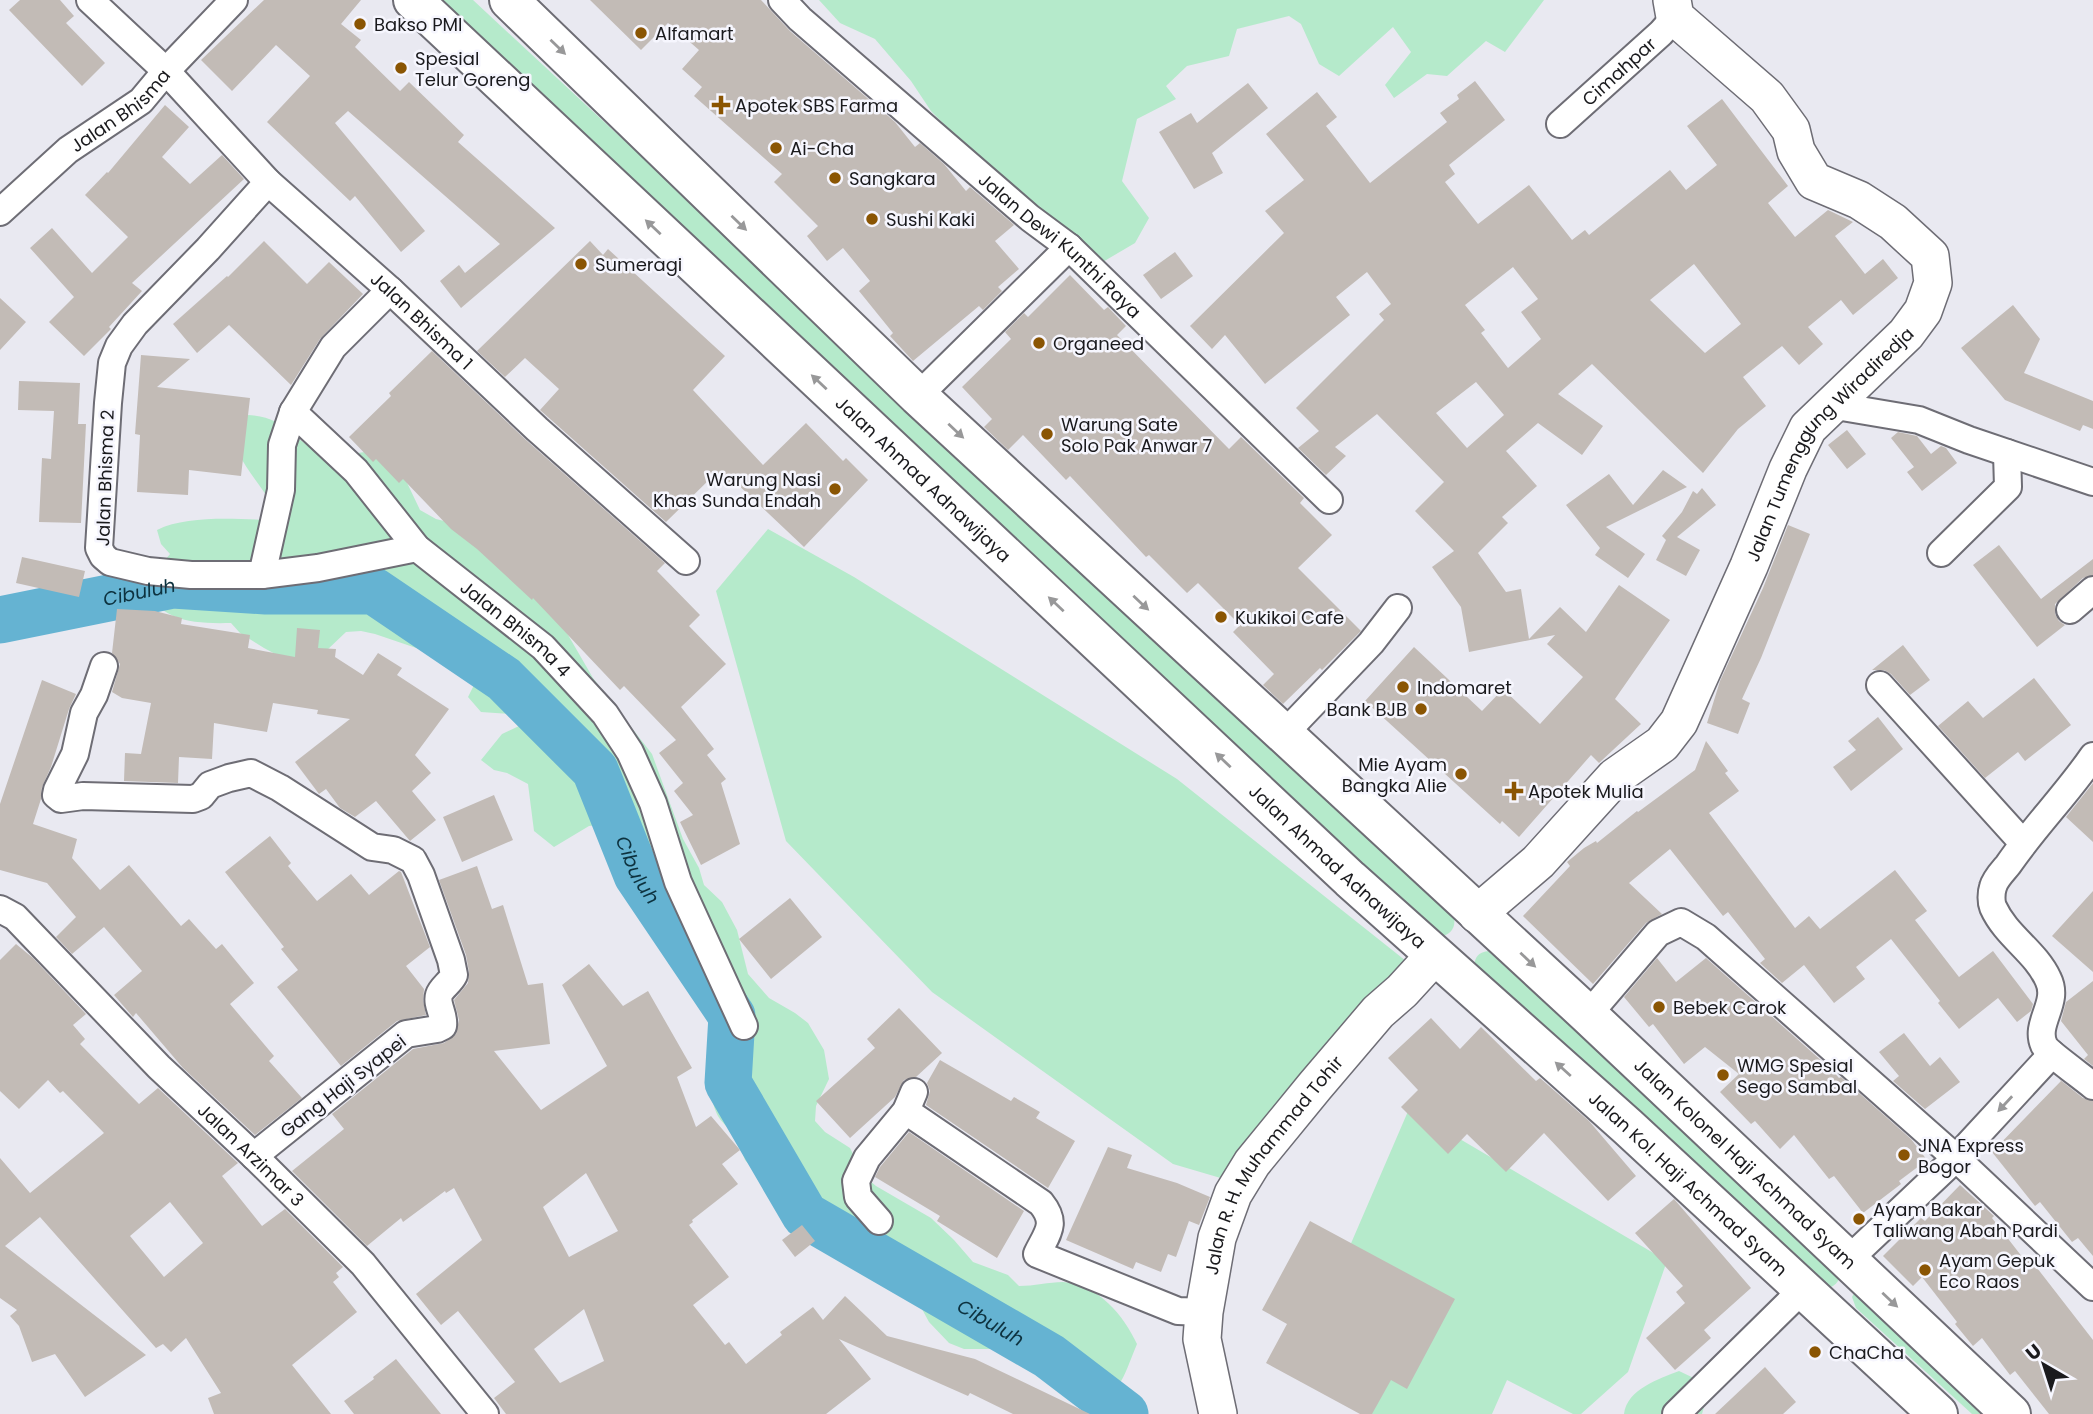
<svg xmlns="http://www.w3.org/2000/svg" width="2093" height="1414" font-family="Poppins,sans-serif">
	<style>
		.green { fill: #b5eacb }
		.lines { fill: none; stroke-linecap: round; stroke-linejoin: round }
		.river { stroke: #65b3d2; stroke-width: 47 }
		.building { fill: #c2bbb6; fill-rule: evenodd }
		.street-casing { stroke: #6e6d75; stroke-width: 30 }
		.secondary-casing { stroke: #6e6d75; stroke-width: 40 }
		.primary-casing { stroke: #6e6d75; stroke-width: 42 }
		.street { stroke: #fff; stroke-width: 26 }
		.secondary { stroke: #fff; stroke-width: 37 }
		.primary { stroke: #fff; stroke-width: 38 }
		.oneway { fill: #989899 }
		.poi-dot { fill: #8a5503; stroke: #f6f6fe; stroke-width: 2.5 }
		.labels { text-anchor: middle; dominant-baseline: central; stroke-width: 5; stroke-linejoin: round; paint-order: stroke }
		.poi-label { font-size: 18px; fill: #1a1a1d; stroke: #f6f6fe; text-anchor: start }
		.street-label { font-size: 18px; fill: #1a1a1d; stroke: #f6f6fe }
		.water-label { font-size: 19px; font-style: italic; fill: #0d323f; stroke: #f6f6fe }
	</style>
	<rect width="100%" height="100%" fill="#e9e9f1"/>
	<path class="green" d="M417 0H473L1449 907C1459 921 1455 935 1438 937Z
		M819 0H1544L1505 52 1486 41 1447 76 1427 74 1394 98 1385 85 1411 52 1393 27 1339 76 1319 64 1301 24 1289 16 1237 29 1229 56 1187 66 1166 86 1176 99 1137 119 1122 181 1149 218 1135 243 1101 263 977 158 931 111 911 81 875 39 840 23Z
		M247 415C288 417 290 441 321 451 336 455 356 454 371 451L399 466 420 510 436 519 452 523 542 590 593 678 652 754 683 839 699 868 704 885 722 902 737 930 748 974 769 998 795 1013 808 1023 824 1050 829 1079 816 1106 815 1121 825 1132 850 1148 864 1176 876 1186 931 1218 954 1240 973 1262 1008 1275 1019 1286C1034 1286 1049 1282 1063 1282 1098 1284 1124 1316 1137 1344 1128 1365 1124 1383 1107 1400L1093 1397 1070 1380 1003 1349H964L949 1343 929 1322 916 1298 886 1286 875 1277 856 1254 832 1236 792 1213 745 1160 735 1132C718 1122 714 1111 711 1092L739 1079 745 1040 727 1015 685 920 659 929 652 900 644 878 651 848 623 815 609 824 589 826 554 847 534 831 528 784 507 773 494 770 481 760 502 734 540 716 481 712 468 697 475 683 455 663 428 652 375 634 361 631 346 632 326 651 296 658 279 656 264 648 240 633 231 623C190 624 159 621 139 581L161 565 170 554 161 544 157 530C187 515 235 519 269 520L273 506C262 487 247 471 238 452Z
		M768 529 854 577 1177 779 1406 961 1224 1179 1173 1164 932 992 786 841 716 591Z
		M1488 951 1834 1265 1841 1272C1839 1282 1835 1288 1824 1288L1474 967C1475 956 1478 953 1488 951Z
		M1409 1109 1667 1261 1628 1372 1581 1414H1573L1507 1380 1492 1414H1369L1308 1343Z
		M1856 1290 2001 1414H1972L1856 1308 1852 1297Z
		M1679 1371 1700 1381 1706 1400 1702 1414H1624C1627 1389 1659 1379 1679 1371Z"/>
	<g class="lines">
		<path class="river" id="s1" d="M0 620 173 585 266 591H374L504 679 595 770 637 875 732 1016 728 1083 805 1215 1049 1356 1125 1414"/>
	</g>
	<path class="building" d="M20 0H60L74 16 66 23 105 63 82 86 9 10Z
		M264 0H361L341 24 361 40 355 47 400 91 409 82 464 135 458 142 555 228 461 308 440 281 459 265 465 273 500 244 348 111 335 123 425 231 401 252 355 196 350 201 267 122 310 76 276 45 232 91 201 60Z
		M590 0H761L790 31 895 122 915 147 920 143 944 164 966 191 970 187 1012 223 1014 225 995 241 1019 269 998 287 1002 291 983 310 979 306 913 361 890 336 893 333 859 291 870 281 843 248 827 261 807 236 818 226 774 182 782 174 694 96 702 87 682 69 699 50 668 23 641 50Z
		M1475 81 1505 120 1449 165 1455 174 1445 182 1478 224 1529 185 1572 240 1585 230 1589 235 1670 170 1686 190 1717 165 1687 126 1722 99 1788 186 1768 203 1795 237 1828 210 1853 222 1835 236 1865 274 1883 259 1898 278 1853 315 1841 300 1808 327 1823 344 1799 365 1782 346 1743 377 1766 406 1738 429 1703 473 1592 364 1558 394 1603 426 1582 455 1538 423 1506 451 1537 486 1502 517 1508 523 1478 553 1506 592 1521 589 1529 639 1560 607 1586 632 1619 585 1670 620 1615 699 1641 724 1599 763 1591 755 1519 837 1502 821 1500 824 1365 701 1414 647 1482 711 1503 689 1540 724 1583 677 1547 644 1555 635 1469 652 1461 607 1432 567 1454 551 1415 511 1444 482 1377 414 1335 447 1346 456 1326 475 1298 448 1319 431 1296 408 1384 320 1379 314 1391 304 1367 272 1336 297 1350 315 1265 384 1225 335 1212 349 1190 326 1284 233 1265 211 1304 180 1266 134 1317 92 1337 117 1326 126 1370 183 1447 122 1440 113 1459 99 1457 95ZM1694 264 1741 324 1705 353 1650 300ZM1513 267 1538 299 1521 312 1541 339 1508 368 1481 333 1485 330 1465 305ZM1476 382 1504 415 1467 448 1436 413Z
		M1248 83 1268 108 1212 153 1223 173 1194 189 1159 132 1191 113 1197 123Z
		M165 105 189 127 162 157 190 184 222 155 244 179 132 283 142 291 109 327 111 329 84 356 49 322 74 297 30 248 52 228 92 273 128 237 85 195 107 172 108 173Z
		M264 241 307 284 329 262 363 294 320 339 291 385 229 325 197 353 173 324 227 276 228 277Z
		M590 241 603 255 608 249 725 356 693 390 763 465 806 423 843 461 846 458 868 480 804 547 733 480 726 487 714 475 666 522 540 410 559 389 525 358 505 377 477 351Z
		M1175 252 1193 276 1161 299 1143 275Z
		M1070 275 1104 310 1108 307 1126 326 1117 335 1229 449 1241 437 1304 498 1300 503 1332 535 1298 568 1361 631 1322 670 1320 668 1283 704 1263 685 1274 674 1233 632 1240 625 1198 583 1187 593 1149 555 1146 557 1070 476 1066 480 1023 435 1008 450 984 427 992 419 962 387 1011 339 1005 332 1024 313 1028 317Z
		M0 298 26 322 0 350Z
		M2013 305 2040 339 2024 373 2093 401V429L2083 425 2080 431 2005 400 1961 348Z
		M432 351 526 440 665 563 657 571 700 615 689 626 726 664 681 707 714 749 707 755 726 779 721 783 740 844 701 865 680 822 693 815 674 791 683 783 659 753 676 740 624 686 620 690 533 598 532 600 477 549 451 529 403 479 399 483 376 459 373 462 349 437 391 396 389 393Z
		M141 355 190 359 157 387 250 398 241 476 189 470 188 495 137 492 140 435 135 434Z
		M19 381 80 383 78 424H86L81 523 39 522 42 458 51 459 54 411 18 410Z
		M1847 430 1866 454 1847 469 1828 445Z
		M1898 432 1917 436 1931 454 1941 446 1946 448 1957 463 1922 491 1907 472 1914 467 1891 438Z
		M1663 470 1687 487 1606 527 1645 554 1628 578 1595 555 1600 548 1566 505 1609 474 1633 505Z
		M1702 488 1716 505 1677 537 1700 550 1686 576 1656 560 1666 540 1662 536 1682 512 1693 491 1697 494Z
		M1788 525 1810 534 1761 658 1742 699 1750 703 1738 734 1707 723 1720 681 1763 588Z
		M1999 545 2041 599 2093 559V575L2083 578 2055 604V614L2059 621 2065 625 2037 647 1973 565Z
		M22 557 85 571 79 597 16 583Z
		M117 609 155 611 182 618 181 624 250 635 248 648 295 657 297 628 320 630 318 648 336 649 335 657 363 675 378 653 402 668 397 675 449 709 415 755 431 773 412 791 436 820 410 841 376 801 355 817 340 808 326 789 319 794 295 762 350 719 317 714 318 710 273 703 267 732 214 723 212 759 179 757 178 783 124 781 125 753 141 754 151 703 122 698 112 692 120 664 112 653Z
		M1903 645 1930 680 1910 695 1891 674 1884 670H1872Z
		M2034 678 2071 725 2025 761 2018 752 1985 778 1938 726 1968 701 1983 718Z
		M42 680 76 694 69 709 51 767 42 787 41 799 33 824 77 839 72 858 100 890 129 865 181 926 189 919 216 949 222 944 254 983 230 1004 274 1056 269 1061 302 1098 255 1135 183 1068 136 1013 133 1017 114 995 142 971 104 927 72 954 56 937 76 917 47 883 0 870V804Z
		M1878 717 1903 749 1851 791 1833 767 1856 750 1848 741Z
		M1706 741 1728 771 1725 773 1739 791 1709 813 1795 928 1809 916 1820 929 1895 870 1927 911 1915 920 1959 977 1993 951 2033 1004 2031 1011 2017 1022 1998 998 1959 1029 1938 1003 1940 1001 1891 939 1856 967 1865 979 1834 1003 1804 965 1782 983 1760 963 1765 959 1728 912 1723 916 1670 849 1629 883 1662 914 1646 923 1593 984 1523 916 1570 866 1567 862 1584 848 1596 841 1597 843 1637 811 1638 812 1695 770Z
		M2093 783V842L2066 817Z
		M494 795 513 840 462 862 443 817Z
		M270 836 291 863 288 866 317 901 351 874 369 895 399 871 401 872 430 947 406 966 424 989 423 1000 426 1015 397 1021 341 1066 277 987 298 970 281 949 284 947 225 872Z
		M477 866 492 909 503 905 528 985 543 983 550 1044 494 1051 541 1110 607 1066 562 985 589 964 623 1006 648 991 692 1068 677 1077 696 1127 711 1116 740 1150 722 1164 738 1184 692 1220 693 1222 689 1225 729 1277 693 1305 725 1345 729 1342 746 1364 782 1335 780 1332 813 1307 823 1320 845 1296 887 1336 975 1359 1090 1414H1013L970 1393 968 1396 839 1339 871 1379 826 1414H506L494 1398 515 1382 458 1311 441 1325 416 1294 482 1240 454 1188 446 1193 445 1191 403 1222 401 1218 367 1246 292 1171 344 1129 332 1114 413 1049 444 1043 456 1034 459 1020 454 1000 468 983 469 972 466 955 439 880ZM586 1173 618 1231 569 1257 543 1207ZM584 1309 604 1361 560 1383 534 1349Z
		M2093 891V972L2052 936Z
		M790 898 822 937 771 979 739 939Z
		M16 944 33 958 86 1014 73 1025 85 1039 80 1044 139 1104 158 1088 238 1163 222 1176 262 1226 285 1209 343 1267 336 1273 339 1277 333 1282 357 1312 292 1365 331 1414H214L208 1398 221 1393 186 1338 171 1352 163 1344 156 1348 40 1217 5 1246 146 1355 85 1397 55 1354 32 1362 19 1326 10 1316 17 1310 0 1298V1158L30 1193 104 1133 63 1091 60 1093 48 1080 19 1109 0 1091V960ZM170 1202 203 1243 164 1277 130 1236Z
		M1657 958 1676 982 1706 958 1832 1070 1839 1078 1841 1077 1911 1139 1927 1160 1899 1181 1901 1184 1863 1213 1834 1176 1829 1179 1794 1135 1780 1149 1755 1121 1751 1124 1720 1092 1739 1074 1705 1047 1684 1064 1653 1024 1649 1027 1624 997Z
		M2093 981V1066L2084 1059 2088 1055 2061 1021 2066 1002Z
		M899 1008 942 1053 916 1077 904 1080 895 1097 850 1138 816 1101 875 1048 867 1039Z
		M1431 1018 1460 1049 1481 1027 1536 1081 1540 1078 1589 1121 1636 1176 1608 1201 1544 1133 1506 1172 1467 1134 1448 1154 1401 1107 1418 1090 1388 1058Z
		M1904 1033 1930 1066 1940 1057 1960 1082 1925 1109 1893 1081 1899 1076 1879 1052Z
		M940 1060 1011 1101 1014 1097 1040 1112 1036 1118 1075 1141 1048 1188 926 1105 930 1091 927 1083Z
		M2059 1079 2083 1098 2093 1101V1256L2078 1238 2072 1242 2040 1202 2035 1206 1992 1152 2061 1081Z
		M909 1132 1024 1211 997 1258 937 1221 940 1216 875 1177 880 1167Z
		M1108 1147 1132 1155 1127 1168 1177 1183 1210 1197 1199 1225 1189 1221 1176 1257 1168 1254 1161 1272 1136 1262 1133 1269 1066 1240Z
		M1960 1185 1994 1216 1992 1218 2023 1258 2027 1255 2093 1340V1414H2049L2015 1371 2010 1375 1982 1338 1973 1346 1955 1324 1957 1322 1922 1277 1913 1286 1883 1256 1921 1218 1925 1221Z
		M1674 1199 1751 1288 1704 1330 1711 1338 1675 1370 1646 1338 1685 1303 1676 1292 1683 1286 1635 1233Z
		M1310 1221 1455 1299 1407 1389 1391 1380 1372 1414H1360L1266 1363 1287 1324 1262 1310Z
		M802 1225 815 1241 795 1257 782 1240Z
		M396 1359 441 1414H354L344 1401 374 1379 373 1377Z
		M1765 1367 1796 1402 1783 1414H1715Z"/>
	<g class="lines">
		<g class="street-casing">
			<g id="street">
				<path id="s2" d="M90 0 166 71 268 182 390 290 537 429 686 561"/>
				<path id="s3" d="M782 0 800 19 1030 218 1069 247 1329 500"/>
				<path id="s4" d="M1560 124 1661 33 1675 17"/>
				<path d="M268 182 208 249 135 324 119 346 112 363 108 403 99 548 103 556 110 562 148 571 191 575H262L318 568 417 548"/>
				<path id="s5" d="M0 212 68 150 141 101 166 71 234 0"/>
				<path id="s6" d="M390 290 333 347 293 412 356 471 417 548 543 647 605 714 630 752 653 803 678 882 744 1026"/>
				<path d="M918 396 1069 247"/>
				<path d="M1830 405 1919 420 1969 440 2093 482"/>
				<path d="M1941 553 2008 487 2007 453"/>
				<path d="M262 575 281 490 282 445 293 412"/>
				<path d="M2070 610 2093 590"/>
				<path d="M104 666 94 695 84 713 75 754 57 790 56 795 61 799 83 796 193 799 201 796 210 785 229 778 251 773 280 788 372 847 393 850 413 860 421 875 451 960 454 975C450 983 441 988 439 995 436 1005 445 1015 443 1026L437 1029 406 1034 254 1156"/>
				<path d="M1880 685 2023 843"/>
				<path d="M1283 735 1371 643 1398 608"/>
				<path d="M2093 756C2067 794 2034 827 2008 865 2003 871 1995 879 1993 887 1991 893 1991 902 1993 907 2006 936 2035 951 2048 979 2060 1003 2034 1023 2044 1045 2047 1052 2085 1079 2093 1086"/>
				<path id="s7" d="M0 909 15 917 159 1067 254 1156 363 1264 485 1414"/>
				<path d="M1588 1015 1658 933 1681 922 1706 937 1956 1158 2093 1287"/>
				<path d="M906 1111 1041 1203C1058 1224 1047 1233 1037 1254L1178 1311 1204 1312"/>
				<path d="M879 1221 858 1197 856 1181 867 1158 906 1111 914 1092"/>
				<path d="M1847 1261 1956 1158 2052 1054"/>
				<path d="M1676 1414 1803 1289"/>
			</g>
		</g>
		<g class="secondary-casing">
			<g id="secondary">
				<path id="s8" d="M1477 914 1538 862 1615 777 1662 744 1679 722 1749 566 1788 469 1808 428 1906 334 1923 311 1933 283 1930 256 1893 222 1859 200 1814 181 1796 151 1791 130 1767 97 1675 17 1672 0"/>
				<path id="s9" d="M1218 1414 1202 1339 1204 1312 1217 1238 1233 1194 1252 1163 1315 1086 1378 1012 1402 991 1435 955"/>
			</g>
		</g>
		<g class="primary-casing">
			<g id="primary">
				<path id="s10" d="M413 0 1350 879 1628 1127 1938 1414"/>
				<path id="s11" d="M509 0 918 396 1588 1015 2011 1414"/>
			</g>
		</g>
		<use href="#street" class="street"/>
		<use href="#secondary" class="secondary"/>
		<use href="#primary" class="primary"/>
	</g>
	<defs><path id="oneway-solid" d="M-6-.8H1V-3.2L6.5 0L1 3.2V.8H-6Z" transform="scale(1.75)"/></defs>
	<g class="oneway">
		<use href="#oneway-solid" transform="translate(558 47) rotate(44)"/>
		<use href="#oneway-solid" transform="translate(739 223) rotate(44)"/>
		<use href="#oneway-solid" transform="translate(653 227) rotate(-137)"/>
		<use href="#oneway-solid" transform="translate(819 382) rotate(-137)"/>
		<use href="#oneway-solid" transform="translate(956 431) rotate(43)"/>
		<use href="#oneway-solid" transform="translate(1141 603) rotate(43)"/>
		<use href="#oneway-solid" transform="translate(1056 604) rotate(-137)"/>
		<use href="#oneway-solid" transform="translate(1223 760) rotate(-137)"/>
		<use href="#oneway-solid" transform="translate(1528 960) rotate(43)"/>
		<use href="#oneway-solid" transform="translate(1563 1069) rotate(-138)"/>
		<use href="#oneway-solid" transform="translate(2005 1104) rotate(133)"/>
		<use href="#oneway-solid" transform="translate(1890 1300) rotate(43)"/>
	</g>
	<g class="poi-dot">
		<circle cx="360" cy="24" r="7"/>
		<circle cx="641" cy="33" r="7"/>
		<circle cx="401" cy="68" r="7"/>
		<path d="M717.5 94.5h7v7h7v7h-7v7h-7v-7h-7v-7h7z"/>
		<circle cx="776" cy="148" r="7"/>
		<circle cx="835" cy="178" r="7"/>
		<circle cx="872" cy="219" r="7"/>
		<circle cx="581" cy="264" r="7"/>
		<circle cx="1039" cy="343" r="7"/>
		<circle cx="1047" cy="434" r="7"/>
		<circle cx="835" cy="489" r="7"/>
		<circle cx="1221" cy="617" r="7"/>
		<circle cx="1403" cy="687" r="7"/>
		<circle cx="1421" cy="709" r="7"/>
		<circle cx="1461" cy="774" r="7"/>
		<path d="M1510.5 780.5h7v7h7v7h-7v7h-7v-7h-7v-7h7z"/>
		<circle cx="1659" cy="1007" r="7"/>
		<circle cx="1723" cy="1075" r="7"/>
		<circle cx="1904" cy="1155" r="7"/>
		<circle cx="1859" cy="1219" r="7"/>
		<circle cx="1925" cy="1270" r="7"/>
		<circle cx="1815" cy="1352" r="7"/>
	</g>
	<g class="labels">
		<g class="poi-label">
			<text x="374" y="24">Bakso PMI</text>
			<text x="655" y="33">Alfamart</text>
			<text x="415" y="58">Spesial<tspan x="415" dy="21">Telur Goreng</tspan></text>
			<text x="735" y="105">Apotek SBS Farma</text>
			<text x="790" y="148">Ai-Cha</text>
			<text x="849" y="178">Sangkara</text>
			<text x="886" y="219">Sushi Kaki</text>
			<text x="595" y="264">Sumeragi</text>
			<text x="1053" y="343">Organeed</text>
			<text x="1061" y="424">Warung Sate<tspan x="1061" dy="21">Solo Pak Anwar 7</tspan></text>
			<text x="821" y="479" text-anchor="end">Warung Nasi<tspan x="821" dy="21">Khas Sunda Endah</tspan></text>
			<text x="1235" y="617">Kukikoi Cafe</text>
			<text x="1417" y="687">Indomaret</text>
			<text x="1407" y="709" text-anchor="end">Bank BJB</text>
			<text x="1447" y="764" text-anchor="end">Mie Ayam<tspan x="1447" dy="21">Bangka Alie</tspan></text>
			<text x="1528" y="791">Apotek Mulia</text>
			<text x="1673" y="1007">Bebek Carok</text>
			<text x="1737" y="1065">WMG Spesial<tspan x="1737" dy="21">Sego Sambal</tspan></text>
			<text x="1918" y="1145">JNA Express<tspan x="1918" dy="21">Bogor</tspan></text>
			<text x="1873" y="1209">Ayam Bakar<tspan x="1873" dy="21">Taliwang Abah Pardi</tspan></text>
			<text x="1939" y="1260">Ayam Gepuk<tspan x="1939" dy="21">Eco Raos</tspan></text>
			<text x="1829" y="1352">ChaCha</text>
		</g>
		<g class="street-label">
			<text stroke="none"><textPath href="#s4" startOffset="79">Cimahpar</textPath></text>
			<text stroke="none"><textPath href="#s5" startOffset="158">Jalan Bhisma</textPath></text>
			<text stroke="none"><textPath href="#s3" startOffset="371">Jalan Dewi Kunthi Raya</textPath></text>
			<text stroke="none"><textPath href="#s2" startOffset="462">Jalan Bhisma 1</textPath></text>
			<text stroke="none"><textPath href="#s8" startOffset="600">Jalan Tumenggung Wiradiredja</textPath></text>
			<text transform="translate(105 478) rotate(-88)">Jalan Bhisma 2</text>
			<text stroke="none"><textPath href="#s10" startOffset="700">Jalan Ahmad Adnawijaya</textPath></text>
			<text stroke="none"><textPath href="#s6" startOffset="469">Jalan Bhisma 4</textPath></text>
			<text stroke="none"><textPath href="#s10" startOffset="1267">Jalan Ahmad Adnawijaya</textPath></text>
			<text transform="translate(343 1086) rotate(-38)">Gang Haji Syapei</text>
			<text stroke="none"><textPath href="#s7" startOffset="352">Jalan Arzimar 3</textPath></text>
			<text stroke="none"><textPath href="#s11" startOffset="1698">Jalan Kolonel Haji Achmad Syam</textPath></text>
			<text stroke="none"><textPath href="#s9" startOffset="270">Jalan R. H. Muhammad Tohir</textPath></text>
			<text stroke="none"><textPath href="#s10" startOffset="1740">Jalan Kol. Haji Achmad Syam</textPath></text>
		</g>
		<g class="water-label">
			<text stroke="none"><textPath href="#s1" startOffset="142">Cibuluh</textPath></text>
			<text stroke="none"><textPath href="#s1" startOffset="772">Cibuluh</textPath></text>
			<text stroke="none"><textPath href="#s1" startOffset="1381">Cibuluh</textPath></text>
		</g>
	</g>
	<g transform="translate(2044 1365) rotate(321)" stroke="#f6f6fe" stroke-width="5" paint-order="stroke">
	<path d="M0-5L12 26L0 18L-12 26Z" fill="#1a1a1d"/>
	<text y="-10" font-size="19" font-weight="bold" text-anchor="middle" fill="#1a1a1d">U</text>
	</g>
</svg>
